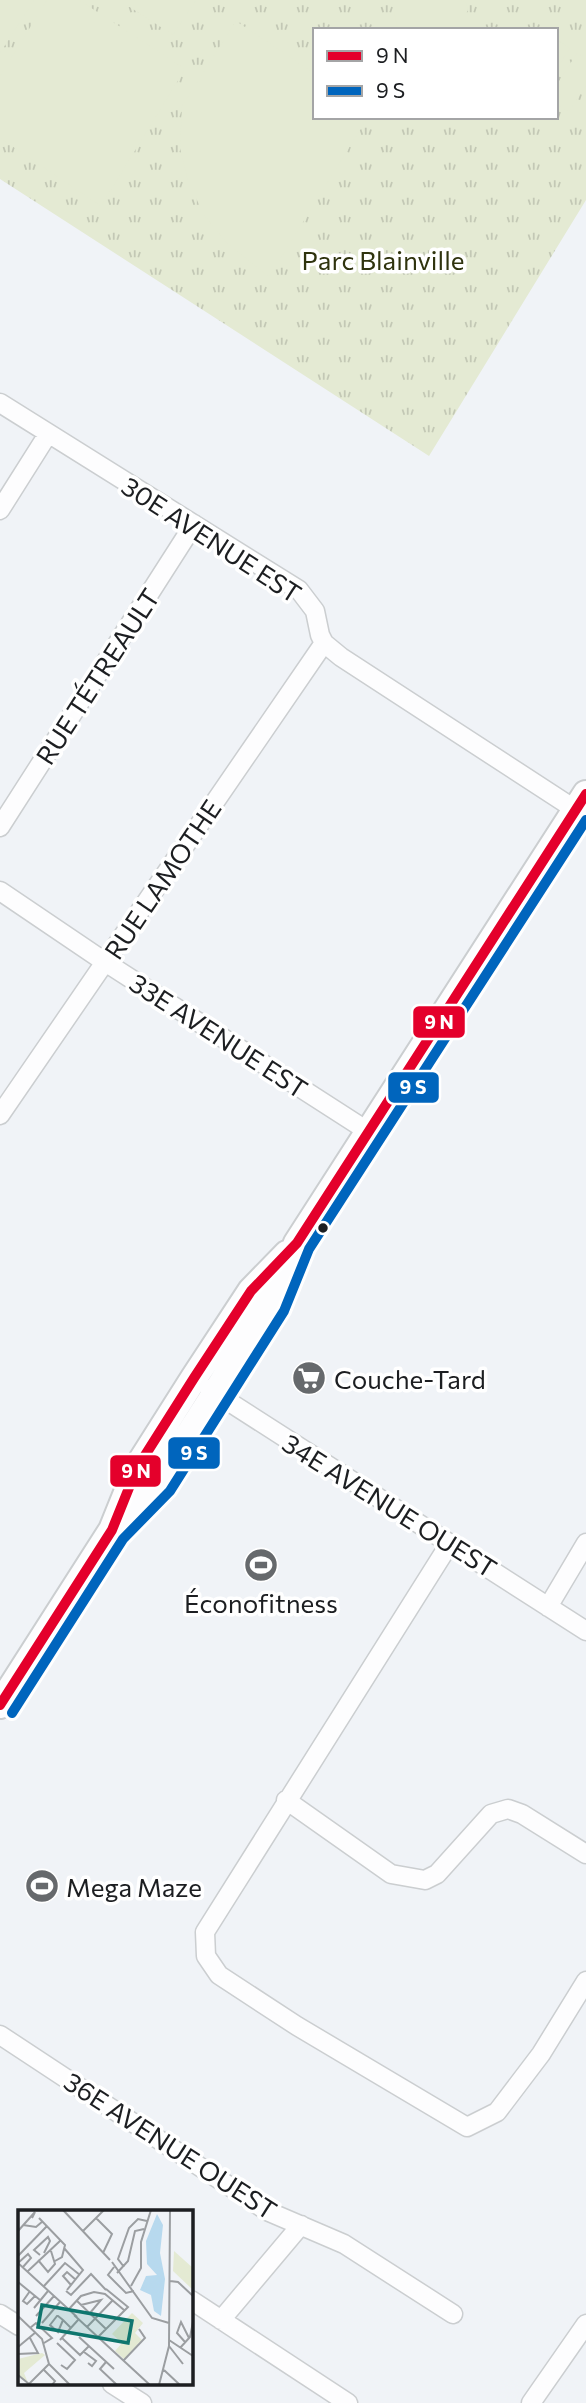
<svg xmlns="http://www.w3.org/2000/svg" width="586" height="2403" font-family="Commissioner,sans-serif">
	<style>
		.park { fill: url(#park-tufts); fill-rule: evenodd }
		.garden { fill: #e4ead3 }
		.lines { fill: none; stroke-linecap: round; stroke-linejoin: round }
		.minor-casing { stroke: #cbced0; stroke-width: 21 }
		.primary-casing { stroke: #cbced0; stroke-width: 30 }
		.minor { stroke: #fdfdfe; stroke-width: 18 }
		.primary { stroke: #fdfdfe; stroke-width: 26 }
		.bus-1-casing { stroke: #fff; stroke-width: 16 }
		.bus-2-casing { stroke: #fff; stroke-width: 16 }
		.bus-1 { stroke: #e4002b; stroke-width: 10 }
		.bus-2 { stroke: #0065bd; stroke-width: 10 }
		.bus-dot { fill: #1c1e21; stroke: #fff; stroke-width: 2.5 }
		.labels { text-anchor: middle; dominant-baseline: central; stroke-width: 7; stroke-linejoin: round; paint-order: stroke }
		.park-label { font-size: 26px; fill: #2f330e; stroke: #fff }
		.street-label { font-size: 26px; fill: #1c1e21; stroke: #fff }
		.poi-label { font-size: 26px; fill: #1c1e21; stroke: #fff; text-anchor: start }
		.inset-road { fill: none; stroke: #9b9ea1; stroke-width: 2 }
		.view { fill: #0f766e; fill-opacity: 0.15; stroke: #0f766e; stroke-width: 3.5 }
		.inset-edge { fill: none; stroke: #1c1e21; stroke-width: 3.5 }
		.line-badge { stroke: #fff; stroke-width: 2.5 }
		.badge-label { font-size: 19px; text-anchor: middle; font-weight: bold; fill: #fff }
	</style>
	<defs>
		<pattern id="park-tufts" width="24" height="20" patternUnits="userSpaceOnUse" patternTransform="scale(1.75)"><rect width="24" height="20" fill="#e4ead3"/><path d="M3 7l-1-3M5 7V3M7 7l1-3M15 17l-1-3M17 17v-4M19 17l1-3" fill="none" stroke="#c3c8b5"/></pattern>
	</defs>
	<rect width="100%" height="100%" fill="#f0f3f7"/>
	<path class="park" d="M0 0H586V200L429 456 0 179ZM315 30H556V117H315Z"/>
	<path class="garden" d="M0 0H34L0 53Z
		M47 0H79L185 69 101 206 0 138V76Z
		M119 0H196L173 35Z
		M396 0H460L466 3 468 10 458 30H398L394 12Z
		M236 21 315 74V117H368L269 277 226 242 204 215 188 181 180 148 182 106Z
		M556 39 570 48 556 70Z
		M577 53 586 58V85L569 112 556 104V86Z"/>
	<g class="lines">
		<g class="minor-casing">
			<path id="minor" d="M0 403 299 590 315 611 320 635 324 643 341 657 576 810
				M0 510 48 434
				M0 827 194 524
				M0 891 105 962 369 1132
				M0 1115 324 643
				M209 1389 586 1631
				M450 1543 205 1932 206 1956 219 1975 297 2026 467 2127 497 2112 541 2054 586 1981
				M548 1607 586 1543
				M286 1800 391 1874 425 1880 437 1874 491 1814 508 1809 522 1814 586 1854
				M0 2035 267 2211 344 2244 453 2314
				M191 2300 348 2403
				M0 2314 19 2326
				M221 2320 301 2225
				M112 2384 142 2403
				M531 2403 586 2324"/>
		</g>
		<g class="primary-casing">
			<path id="primary" d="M112 1530 158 1483 215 1394 272 1304 297 1243 586 794
				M0 1705 112 1530 137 1468 194 1378 251 1291 287 1254"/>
		</g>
		<use href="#minor" class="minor"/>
		<use href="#primary" class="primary"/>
		<g class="bus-1-casing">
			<path id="bus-1" d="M0 1705 112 1530 137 1468 194 1378 251 1291 297 1243 586 794"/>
		</g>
		<g class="bus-2-casing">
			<path id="bus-2" d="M12 1713 123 1539 170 1491 284 1311 309 1249 586 820"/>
		</g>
		<use href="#bus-1" class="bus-1"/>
		<use href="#bus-2" class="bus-2"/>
	</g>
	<defs>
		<g id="supermarket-disc" transform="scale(1.75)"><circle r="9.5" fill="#66696c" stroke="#fff"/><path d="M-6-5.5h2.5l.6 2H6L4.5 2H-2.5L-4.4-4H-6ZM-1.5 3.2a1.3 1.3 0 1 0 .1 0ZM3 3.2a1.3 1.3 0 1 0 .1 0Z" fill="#fff"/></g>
		<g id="stadium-disc" transform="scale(1.75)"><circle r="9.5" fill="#66696c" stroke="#fff"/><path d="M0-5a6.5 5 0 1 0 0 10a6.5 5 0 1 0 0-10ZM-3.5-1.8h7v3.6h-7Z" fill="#fff"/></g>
	</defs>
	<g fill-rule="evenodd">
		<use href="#supermarket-disc" x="309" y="1378"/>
		<use href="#stadium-disc" x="261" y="1565"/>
		<use href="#stadium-disc" x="42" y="1886"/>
	</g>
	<circle class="bus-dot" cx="323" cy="1228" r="6"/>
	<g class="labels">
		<g class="park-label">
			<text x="383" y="259">Parc Blainville</text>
		</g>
		<g class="street-label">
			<text transform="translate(212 539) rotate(33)">30E AVENUE EST</text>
			<text transform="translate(97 676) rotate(-57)">RUE TÉTREAULT</text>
			<text transform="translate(162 879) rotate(-56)">RUE LAMOTHE</text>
			<text transform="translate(219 1035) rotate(33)">33E AVENUE EST</text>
			<text transform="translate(390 1505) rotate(32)">34E AVENUE OUEST</text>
			<text transform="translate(171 2145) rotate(33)">36E AVENUE OUEST</text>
		</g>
		<g class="poi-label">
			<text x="334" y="1378">Couche-Tard</text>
			<text x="261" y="1602" text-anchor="middle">Éconofitness</text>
			<text x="66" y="1886">Mega Maze</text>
		</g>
	</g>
	<g transform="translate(18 2210)">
		<rect width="175" height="175" fill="#f0f3f7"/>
		<path d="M156 41 175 58V80L155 61Z" fill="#e4ead3"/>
		<path d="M114 103 125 113 117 123 124 130 106 149 97 141 104 133 94 124ZM24 143 27 145 6 163 10 173 0 165V149Z" fill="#e4ead3"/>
		<path d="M139 4 145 15 142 43 147 69 143 106 136 101 133 85 122 80 128 66 139 65 129 54 128 31Z" fill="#b7d9ee"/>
		<path class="inset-road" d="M45 0 92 50M21 8 47 35 44 47 37 51M78 8 94 24 85 43M5 15 18 17 25 11M0 21 17 2 14 8M65 21 86 0M46 38 65 60 49 80M22 45 16 40 30 27 32 31 26 43M0 46 29 16M20 50 30 62 37 54 33 41M94 52 134 108 151 113M0 53 10 44 13 48 5 57M0 53 59 107M96 57 90 65 108 83 116 81M106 57 100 49 111 18 120 9 129 11M10 61 43 30M99 63 110 51 117 21 126 19M152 71 160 72 175 86M0 72 22 90M53 75 45 66 49 62 58 70M26 76 47 53 62 65M113 76 123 58V32L133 0M12 81 5 91 9 94 17 86M48 81 53 85 73 64 88 80M58 90 88 119M63 95 83 90 72 103M16 98 30 81M51 99 63 86 76 82 87 84 106 100M56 105 132 175M0 106 24 129 31 154 52 175M18 106 36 86M45 110 40 122 32 115 39 106H40L45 110 53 118M24 113 42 92M69 117 95 90M12 118 18 113 34 128 26 133M61 127 96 159M80 127 110 97 88 79M44 128 62 145 71 136M42 130 60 110M151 130 175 146M167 132 159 123 163 112 171 128M39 133 57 150 49 159 43 155M151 136 165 154M0 137 18 122M162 138 172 127 175 112M66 142 78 151 74 156 70 153M0 144 20 143 12 128M106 150 127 128 121 119M88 152 82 159 99 175M25 159 37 171 34 175M146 160 162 175M0 165 11 174 31 154M141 175 151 136 152 0"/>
		<path class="view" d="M24 95 114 111 110 133 20 117Z"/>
		<rect width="175" height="175" class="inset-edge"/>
	</g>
	<g class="line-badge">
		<rect x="412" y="1005" width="54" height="34" rx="7" fill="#e4002b"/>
		<rect x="387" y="1071" width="53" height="33" rx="7" fill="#0065bd"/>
		<rect x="167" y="1436" width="54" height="34" rx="7" fill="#0065bd"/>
		<rect x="109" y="1454" width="53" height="34" rx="7" fill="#e4002b"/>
	</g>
	<g class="badge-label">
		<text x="439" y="1029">9 N</text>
		<text x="413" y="1094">9 S</text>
		<text x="194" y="1460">9 S</text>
		<text x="136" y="1478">9 N</text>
	</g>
	<rect x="313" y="28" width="245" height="91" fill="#ffffff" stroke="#a4a5a6" stroke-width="2"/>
	<rect x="327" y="51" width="35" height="10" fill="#e4002b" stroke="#a4a5a6" stroke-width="2"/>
	<text x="376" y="63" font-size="21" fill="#1c1e21">9 N</text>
	<rect x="327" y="86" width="35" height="10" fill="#0065bd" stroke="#a4a5a6" stroke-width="2"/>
	<text x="376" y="98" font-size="21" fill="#1c1e21">9 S</text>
</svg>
